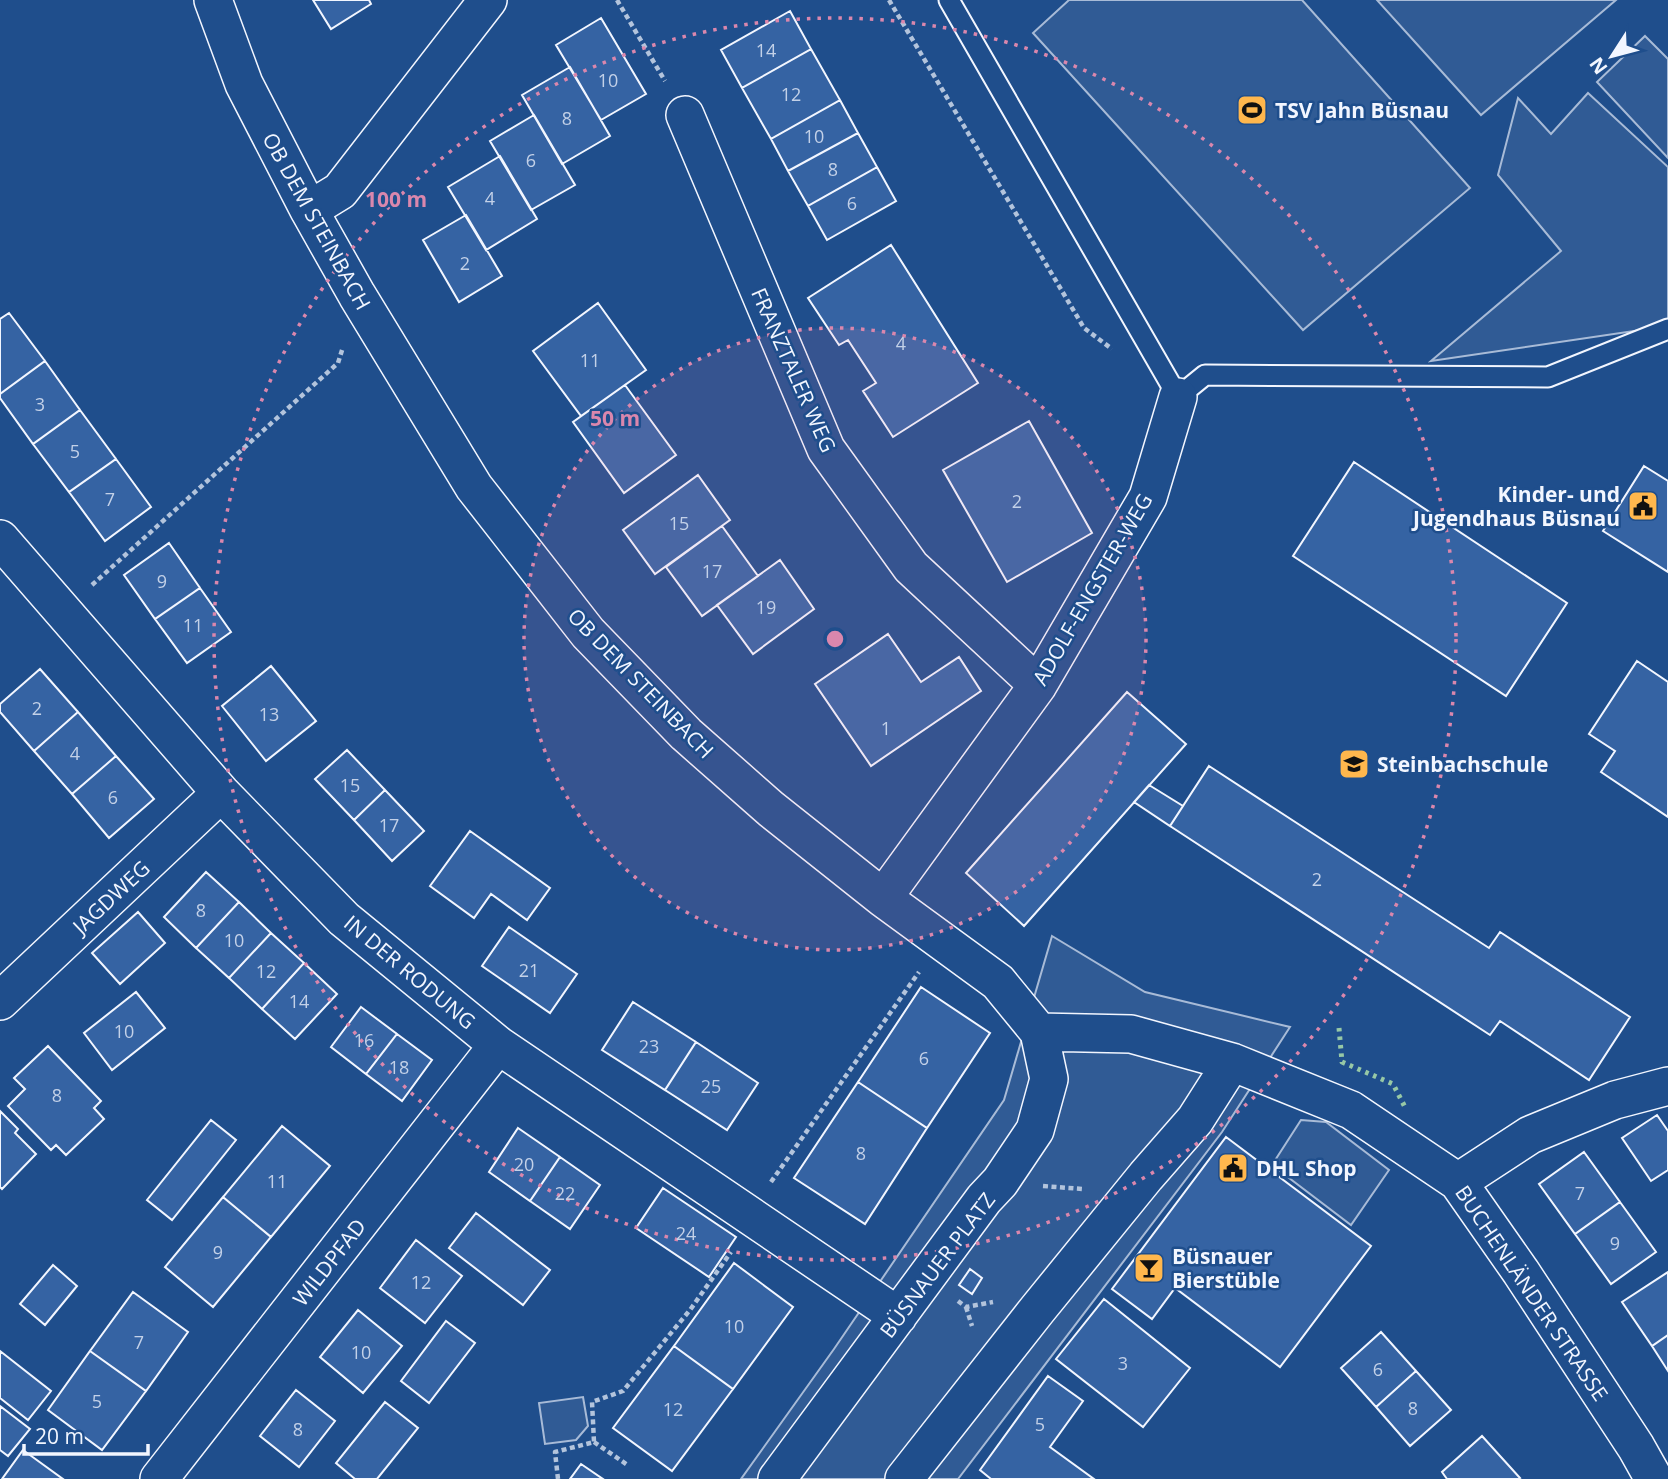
<svg xmlns="http://www.w3.org/2000/svg" width="1668" height="1479" font-family="'Open Sans',sans-serif">
	<style>
		.built { fill: #305b95; stroke: #a8bbd7; stroke-width: 2 }
		.building { fill: #3563a3; stroke: #f2f6ff; stroke-width: 2 }
		.lines { fill: none; stroke-linecap: round; stroke-linejoin: round }
		.service-casing { stroke: #f2f6ff; stroke-width: 23 }
		.minor-casing { stroke: #f2f6ff; stroke-width: 40 }
		.path { stroke: #b3c4dc; stroke-width: 4.5; stroke-dasharray: 5 3.5; stroke-linecap: butt }
		.service { stroke: #1f4e8c; stroke-width: 19 }
		.minor { stroke: #1f4e8c; stroke-width: 37 }
		.hedge { stroke: #97c8a6; stroke-width: 5; stroke-dasharray: 3.5 5; stroke-linecap: butt }
		.ring { fill: none; stroke: #da87ad; stroke-width: 3.5; stroke-dasharray: 3.5 7 }
		.labels { text-anchor: middle; dominant-baseline: central; stroke-width: 5; stroke-linejoin: round; paint-order: stroke }
		.number-label { font-size: 18px; fill: #c3d1e8 }
		.poi-label { font-size: 21px; font-weight: bold; fill: #f2f6ff; stroke: #1f4e8c; text-anchor: start }
		.street-label { font-size: 21px; fill: #f2f6ff; stroke: #1f4e8c }
		.centre { fill: #da87ad; stroke: #1f4e8c; stroke-width: 3.5 }
		.ring-label { font-size: 21px; text-anchor: middle; font-weight: bold; fill: #da87ad; stroke: #1f4e8c; stroke-width: 5; stroke-linejoin: round; paint-order: stroke }
	</style>
	<rect width="100%" height="100%" fill="#1f4e8c"/>
	<path class="built" d="M1069 0H1302L1470 188 1303 330 1033 33Z
		M1377 0H1616L1481 115Z
		M1645 36 1668 59V158L1597 82Z
		M1588 93 1668 167V326L1431 361 1561 251 1498 175 1518 98 1551 134Z
		M1052 936 1145 992 1290 1027 1222 1132 958 1479H741L834 1349 1004 1100Z
		M1301 1120 1326 1122 1389 1170 1351 1225 1272 1165Z
		M583 1397 588 1426 576 1440 545 1444 539 1403Z"/>
	<path class="building" d="M313 0H369L371 4 331 29Z
		M790 11 811 49 742 88 721 50Z
		M601 18 646 94 601 120 556 45Z
		M811 49 840 100 771 139 742 88Z
		M570 67 610 136 562 164 522 95Z
		M840 100 858 133 788 171 771 139Z
		M534 115 575 185 531 210 490 141Z
		M858 133 877 167 808 206 788 171Z
		M500 156 537 219 486 250 448 187Z
		M877 167 896 201 827 240 808 206Z
		M466 215 502 276 459 302 423 240Z
		M891 245 978 383 893 437 863 391 876 383 848 340 839 345 808 298Z
		M598 303 646 370 581 416 533 351Z
		M9 313 45 361 0 394V319Z
		M45 361 80 410 33 444 0 398V394Z
		M625 385 676 455 624 493 573 422Z
		M80 410 116 459 69 492 33 444Z
		M1029 421 1092 533 1007 582 943 470Z
		M116 459 151 507 105 541 69 492Z
		M1354 462 1567 603 1506 696 1293 556Z
		M1644 466 1668 481V572L1603 531Z
		M698 475 730 520 655 574 623 530Z
		M722 526 758 576 702 616 666 567Z
		M169 543 200 588 155 619 124 575Z
		M780 560 814 609 753 654 717 605Z
		M200 588 231 632 187 663 155 619Z
		M888 634 921 682 959 657 981 691 871 766 815 684Z
		M1637 661 1668 682V817L1601 772 1615 751 1589 734Z
		M271 666 316 721 266 761 222 706Z
		M40 669 78 712 34 751 0 712V704Z
		M1127 692 1186 744 1024 926 966 873Z
		M78 712 116 756 72 794 34 751Z
		M347 750 385 790 354 820 315 779Z
		M116 756 154 799 109 838 72 794Z
		M1209 766 1489 948 1500 932 1630 1017 1589 1080 1500 1021 1490 1035 1170 826Z
		M1149 785 1183 806 1170 826 1134 802Z
		M385 790 424 831 392 861 354 820Z
		M470 831 550 888 527 920 491 894 474 918 430 886Z
		M206 872 239 902 196 948 164 917Z
		M239 902 271 933 229 978 196 948Z
		M138 912 165 943 120 984 92 953Z
		M509 927 577 974 550 1013 482 966Z
		M271 933 304 963 262 1009 229 978Z
		M304 963 337 994 295 1039 262 1009Z
		M921 987 990 1033 927 1128 858 1082Z
		M136 992 165 1028 112 1070 84 1033Z
		M633 1002 696 1042 665 1090 602 1050Z
		M361 1007 397 1034 366 1074 331 1047Z
		M397 1034 432 1060 402 1101 366 1074Z
		M696 1042 758 1083 727 1130 665 1090Z
		M48 1046 101 1101 94 1108 104 1119 66 1155 56 1145 51 1150 8 1106 25 1089 14 1078Z
		M858 1082 927 1128 865 1224 794 1178Z
		M0 1111 18 1129 15 1133 36 1154 2 1189 0 1187Z
		M1657 1115 1668 1131V1170L1651 1181 1622 1138Z
		M211 1120 236 1140 172 1220 147 1200Z
		M282 1126 330 1166 271 1237 223 1197Z
		M518 1128 560 1157 530 1201 489 1172Z
		M1226 1137 1371 1246 1280 1367 1175 1288 1152 1319 1112 1289Z
		M1584 1152 1620 1202 1575 1234 1539 1184Z
		M560 1157 600 1185 570 1229 530 1201Z
		M663 1188 736 1237 709 1277 636 1228Z
		M223 1197 271 1237 213 1307 165 1267Z
		M1620 1202 1656 1252 1611 1284 1575 1234Z
		M476 1213 550 1270 523 1305 449 1248Z
		M416 1240 462 1276 425 1323 380 1288Z
		M734 1263 793 1307 733 1389 674 1346Z
		M53 1265 77 1286 45 1325 20 1304Z
		M970 1269 982 1278 972 1294 959 1285Z
		M1668 1272V1335L1652 1346 1622 1302Z
		M133 1292 188 1332 146 1391 90 1351Z
		M1104 1299 1190 1368 1143 1427 1056 1359Z
		M358 1310 402 1346 363 1393 320 1357Z
		M446 1321 475 1343 429 1403 401 1381Z
		M1381 1332 1416 1371 1376 1407 1341 1368Z
		M1668 1335V1371L1652 1346Z
		M674 1346 733 1389 672 1471 613 1428Z
		M0 1351 51 1391 28 1420 0 1398Z
		M90 1351 146 1391 102 1450 48 1410Z
		M1416 1371 1451 1410 1410 1446 1376 1407Z
		M1048 1376 1083 1401 1050 1447 1094 1479H991L980 1470Z
		M296 1390 335 1421 299 1467 260 1436Z
		M385 1402 418 1428 377 1479H355L336 1463Z
		M0 1406 30 1429 8 1456 0 1450Z
		M1482 1436 1520 1478 1518 1479H1447L1442 1472Z
		M23 1450 63 1479H2Z
		M581 1464 603 1479H570Z"/>
	<g class="lines">
		<g class="service-casing">
			<path id="service" d="M949 0 1178 397 1205 375 1548 377 1668 329"/>
		</g>
		<g class="minor-casing">
			<path id="minor" d="M213 0 244 84 309 210 357 295 474 487 588 633 686 734 771 809 883 898 998 982 1039 1032 1049 1079 1035 1130 1000 1182 984 1199 777 1479
				M685 115 826 449 911 567 1038 685
				M309 210 340 191 488 0
				M0 539 221 793 344 919 498 1045 898 1316
				M883 898 1038 685 1148 497 1178 397
				M0 1001 221 793
				M1039 1032 1131 1034 1232 1062 1351 1110 1458 1182 1521 1272 1636 1447 1654 1479
				M1458 1182 1530 1135 1615 1100 1668 1086
				M159 1479 498 1045
				M904 1479 1037 1310 1146 1176 1195 1120 1232 1062"/>
		</g>
		<path class="path" d="M617 0 665 81
			M889 0 1084 328 1112 349
			M92 585 338 363 343 347
			M771 1182 919 972
			M1043 1186 1083 1189
			M958 1301 966 1307 993 1302
			M966 1307 972 1326
			M594 1442 629 1466
			M558 1479 555 1452 594 1442 592 1402 623 1391 690 1310 731 1252"/>
		<use href="#service" class="service"/>
		<use href="#minor" class="minor"/>
		<path class="hedge" d="M1339 1028 1342 1062 1393 1084 1406 1109"/>
	</g>
	<circle cx="835" cy="639" r="311" fill="#da87ad" fill-opacity=".12"/>
	<g class="ring">
		<circle cx="835" cy="639" r="311"/>
		<circle cx="835" cy="639" r="621"/>
	</g>
	<defs>
		<g id="stadium-square" transform="scale(1.575)"><rect x="-9" y="-9" width="18" height="18" rx="4" fill="#ffb74d" stroke="#1f4e8c"/><path d="M0-5a6.5 5 0 1 0 0 10a6.5 5 0 1 0 0-10ZM-3.5-1.8h7v3.6h-7Z" fill="#111"/></g>
		<g id="civic-square" transform="scale(1.575)"><rect x="-9" y="-9" width="18" height="18" rx="4" fill="#ffb74d" stroke="#1f4e8c"/><path d="M-.6-6.5H3V-4.5H.6V-3L4-1V1h2V6H-6V1h2V-1L-.6-3ZM-1.2 2.5V6h2.4V2.5Z" fill="#111"/></g>
		<g id="school-square" transform="scale(1.575)"><rect x="-9" y="-9" width="18" height="18" rx="4" fill="#ffb74d" stroke="#1f4e8c"/><path d="M0-5L7-2L0 1L-7-2ZM-4 1L0 2.5L4 1V4Q0 6-4 4Z" fill="#111"/></g>
		<g id="bar-square" transform="scale(1.575)"><rect x="-9" y="-9" width="18" height="18" rx="4" fill="#ffb74d" stroke="#1f4e8c"/><path d="M-6-5H6L.8 .8V4.5H3.5V6h-7V4.5H-.8V.8Z" fill="#111"/></g>
	</defs>
	<g fill-rule="evenodd">
		<use href="#stadium-square" x="1252" y="110"/>
		<use href="#civic-square" x="1643" y="506"/>
		<use href="#school-square" x="1354" y="764"/>
		<use href="#civic-square" x="1233" y="1168"/>
		<use href="#bar-square" x="1149" y="1268"/>
	</g>
	<g class="labels">
		<g class="number-label">
			<text x="766" y="50">14</text>
			<text x="608" y="80">10</text>
			<text x="791" y="94">12</text>
			<text x="567" y="118">8</text>
			<text x="814" y="136">10</text>
			<text x="531" y="160">6</text>
			<text x="833" y="169">8</text>
			<text x="490" y="198">4</text>
			<text x="852" y="203">6</text>
			<text x="465" y="263">2</text>
			<text x="901" y="343">4</text>
			<text x="590" y="360">11</text>
			<text x="40" y="404">3</text>
			<text x="75" y="451">5</text>
			<text x="110" y="499">7</text>
			<text x="1017" y="501">2</text>
			<text x="679" y="523">15</text>
			<text x="712" y="571">17</text>
			<text x="162" y="581">9</text>
			<text x="766" y="607">19</text>
			<text x="193" y="625">11</text>
			<text x="37" y="708">2</text>
			<text x="269" y="714">13</text>
			<text x="886" y="728">1</text>
			<text x="75" y="753">4</text>
			<text x="350" y="785">15</text>
			<text x="113" y="797">6</text>
			<text x="389" y="825">17</text>
			<text x="1317" y="879">2</text>
			<text x="201" y="910">8</text>
			<text x="234" y="940">10</text>
			<text x="529" y="970">21</text>
			<text x="266" y="971">12</text>
			<text x="299" y="1001">14</text>
			<text x="124" y="1031">10</text>
			<text x="364" y="1040">16</text>
			<text x="649" y="1046">23</text>
			<text x="924" y="1058">6</text>
			<text x="399" y="1067">18</text>
			<text x="711" y="1086">25</text>
			<text x="57" y="1095">8</text>
			<text x="861" y="1153">8</text>
			<text x="524" y="1164">20</text>
			<text x="277" y="1181">11</text>
			<text x="565" y="1193">22</text>
			<text x="1580" y="1193">7</text>
			<text x="686" y="1233">24</text>
			<text x="1615" y="1243">9</text>
			<text x="218" y="1252">9</text>
			<text x="421" y="1282">12</text>
			<text x="734" y="1326">10</text>
			<text x="139" y="1342">7</text>
			<text x="361" y="1352">10</text>
			<text x="1123" y="1363">3</text>
			<text x="1378" y="1369">6</text>
			<text x="97" y="1401">5</text>
			<text x="1413" y="1408">8</text>
			<text x="673" y="1409">12</text>
			<text x="1040" y="1424">5</text>
			<text x="298" y="1429">8</text>
		</g>
		<g class="poi-label">
			<text x="1275" y="110">TSV Jahn Büsnau</text>
			<text x="1620" y="494" text-anchor="end">Kinder- und<tspan x="1620" dy="24">Jugendhaus Büsnau</tspan></text>
			<text x="1377" y="764">Steinbachschule</text>
			<text x="1256" y="1168">DHL Shop</text>
			<text x="1172" y="1256">Büsnauer<tspan x="1172" dy="24">Bierstüble</tspan></text>
		</g>
		<g class="street-label">
			<text transform="translate(317 221) rotate(61)">OB DEM STEINBACH</text>
			<text transform="translate(794 370) rotate(66)">FRANZTALER WEG</text>
			<text transform="translate(1092 589) rotate(-60)">ADOLF-ENGSTER-WEG</text>
			<text transform="translate(641 683) rotate(46)">OB DEM STEINBACH</text>
			<text transform="translate(111 897) rotate(-43)">JAGDWEG</text>
			<text transform="translate(410 972) rotate(40)">IN DER RODUNG</text>
			<text transform="translate(329 1262) rotate(-52)">WILDPFAD</text>
			<text transform="translate(937 1265) rotate(-53)">BÜSNAUER PLATZ</text>
			<text transform="translate(1532 1293) rotate(56)">BUCHENLÄNDER STRASSE</text>
		</g>
	</g>
	<circle cx="835" cy="639" r="10" class="centre"/>
	<g class="ring-label">
		<text x="396" y="207">100 m</text>
		<text x="615" y="426">50 m</text>
	</g>
	<g transform="translate(1612 56) rotate(234)" stroke="#1f4e8c" stroke-width="5" paint-order="stroke">
	<path d="M0-5L12 26L0 18L-12 26Z" fill="#f2f6ff"/>
	<text y="-10" font-size="19" font-weight="bold" text-anchor="middle" fill="#f2f6ff">N</text>
	</g>
	<path d="M24 1444v10h124v-10" fill="none" stroke="#f2f6ff" stroke-width="3.5"/>
	<text x="35" y="1444" font-size="21" fill="#f2f6ff" stroke="#1f4e8c" stroke-width="5" paint-order="stroke">20 m</text>
</svg>
